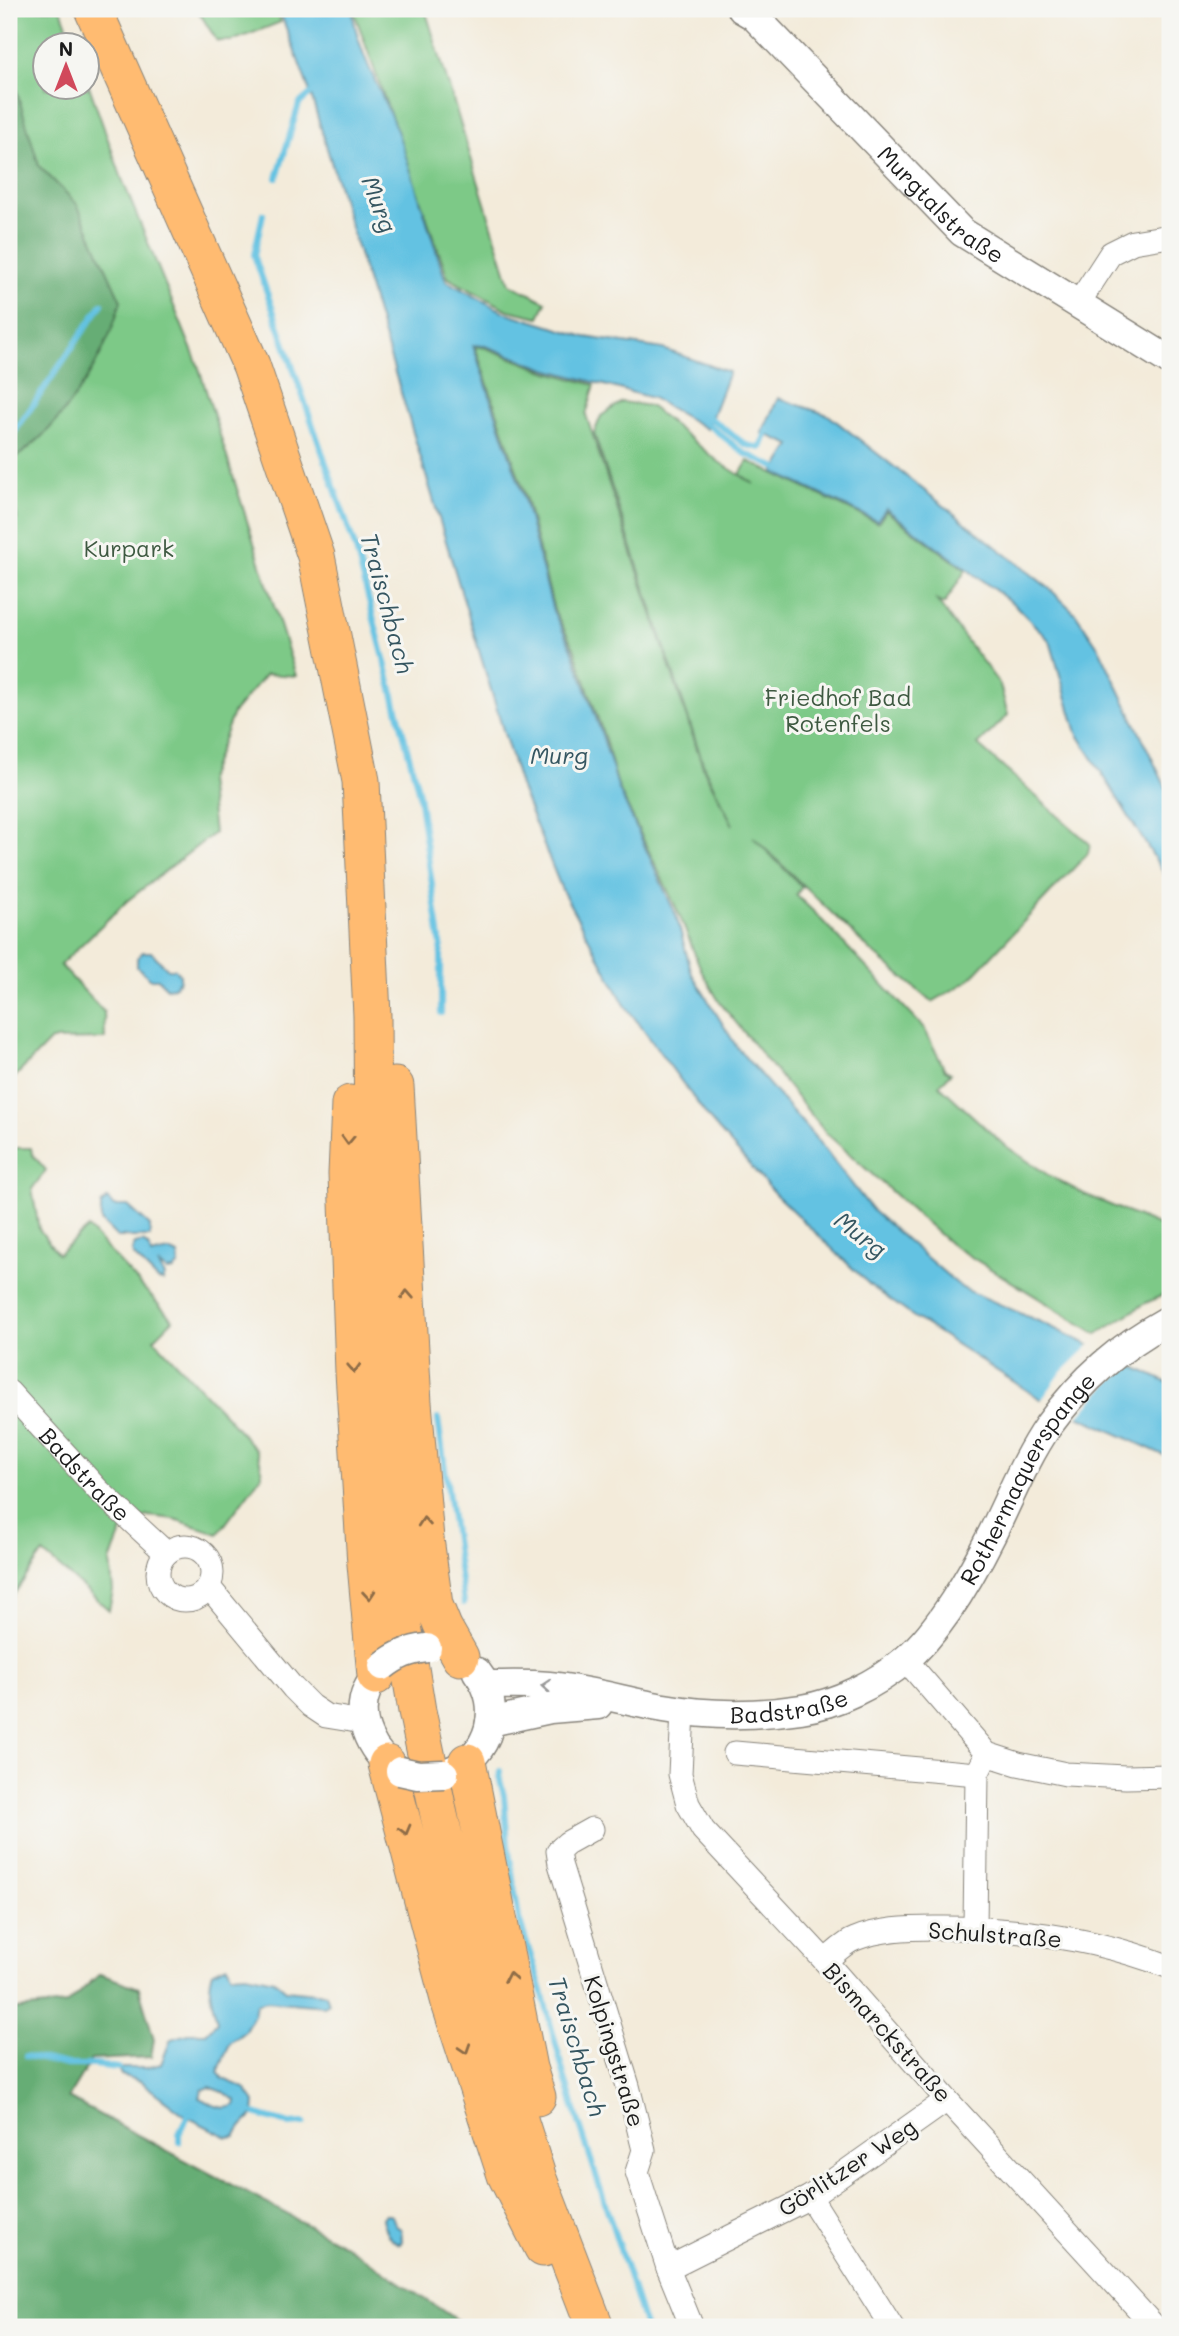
<svg xmlns="http://www.w3.org/2000/svg" width="1179" height="2336" font-family="Mali,sans-serif">
	<style>
		.green { fill: #7dc987; stroke: #4c7252; stroke-width: 2 }
		.forest { fill: #66ad74; stroke: #416448; stroke-width: 2 }
		.water { fill: #64c2e2; stroke: #406f7f; stroke-width: 2; fill-rule: evenodd }
		.pier { fill: #f3ebda }
		.lines { fill: none; stroke-linecap: round; stroke-linejoin: round }
		.stream { stroke: #64c2e2; stroke-width: 6 }
		.minor-casing { stroke: #88847b; stroke-width: 25 }
		.tertiary-casing { stroke: #88847b; stroke-width: 31 }
		.primary-casing { stroke: #88847b; stroke-width: 39 }
		.minor { stroke: #fff; stroke-width: 23 }
		.tertiary { stroke: #fff; stroke-width: 28 }
		.primary { stroke: #ffbb71; stroke-width: 37 }
		.tertiary-bridge-casing { stroke: #88847b; stroke-width: 31; stroke-linecap: butt }
		.tertiary-bridge { stroke: #fff; stroke-width: 28 }
		.oneway { stroke: #8e6c46 }
		.oneway2 { stroke: #999 }
		.labels { text-anchor: middle; dominant-baseline: central; stroke-width: 6; stroke-linejoin: round; paint-order: stroke }
		.street-label { font-size: 23px; fill: #1c1c1c; stroke: #f6f6f2 }
		.park-label { font-size: 23px; fill: #3e5941; stroke: #f6f6f2 }
		.water-label { font-size: 24px; font-style: italic; fill: #355661; stroke: #f6f6f2 }
	</style>
	<rect width="100%" height="100%" fill="#f6f6f2"/>
	<filter id="ink" filterUnits="userSpaceOnUse"><feTurbulence type="fractalNoise" baseFrequency=".0143" numOctaves="2"/><feDisplacementMap in="SourceGraphic" scale="14" xChannelSelector="R" yChannelSelector="G"/><feConvolveMatrix kernelMatrix="1 2 1 2 8 2 1 2 1" color-interpolation-filters="sRGB"/></filter>
	<filter id="wash" filterUnits="userSpaceOnUse"><feTurbulence type="fractalNoise" baseFrequency=".00686" numOctaves="4" result="noise"/><feDisplacementMap in="SourceGraphic" scale="28" xChannelSelector="R" yChannelSelector="G"/><feGaussianBlur stdDeviation="1.57" result="paint"/><feColorMatrix in="noise" values="0 0 0 0 0 0 0 0 0 0 0 0 0 0 0 0 0 1.4 0 .05"/><feComposite in="paint" operator="in"/></filter>
	<g filter="url(#wash)">
		<rect width="100%" height="100%" fill="#f3ebda"/>
		<path class="green" d="M9 9H61L74 45 46 46V88H88V83L122 179 198 365 296 676 266 674 233 713 208 780 214 833 127 901 60 965 104 1012 105 1039 51 1040 9 1083Z
			M197 9H276L281 22 232 41H217Z
			M353 9H425L510 284 546 302 539 317 508 310 448 278Z
			M475 346 486 348 545 371 595 385 586 415 704 770 733 825 705 769 594 433 601 416 622 402 650 406 719 462 754 484 740 474 748 461 878 523 886 511 966 570 944 604 937 601 1000 685 1008 715 978 745 1090 844 1088 853 968 981 932 1002 870 950 753 837 802 887 796 895 815 913 924 1028 945 1070 951 1073 939 1085 1003 1144 1048 1175 1084 1194 1157 1225 1170 1228V1292L1146 1303 1097 1334 950 1244 826 1133 720 1003 702 972 678 912 619 789 605 739 574 648 554 610 525 495Z
			M9 1139V1148H31L32 1154 46 1170 32 1189 39 1229 58 1254 88 1228 173 1320 154 1339 229 1419 256 1450 260 1461 262 1475 218 1534 174 1519 149 1516 131 1521 121 1533 110 1561 113 1591 109 1610 43 1553 9 1601Z"/>
		<path class="forest" d="M9 65 39 166 77 204 121 301C108 348 83 391 50 428 38 442 22 452 9 464Z
			M9 485 17 518 9 534Z
			M100 1974 139 1988 154 2039 151 2057 91 2060 68 2098 343 2244 467 2327H9V2010L66 2004Z"/>
		<path class="water" d="M279 9H352C357 53 384 95 399 136 416 184 430 233 446 281L504 312 585 337 663 349 729 372 707 429 652 398 546 369 486 346 473 345 523 495 553 611 572 649 603 738 619 790 676 915 692 974 738 1049 813 1135 874 1212 962 1288 1045 1324 1170 1384V1458L1039 1398 911 1315 871 1286 775 1194 710 1120 625 1005 562 890 520 786 310 92Z
			M778 398 828 415 1050 589 1075 613 1100 650 1170 796V883L1077 733 1050 641 1015 605 886 509 877 521 774 472 791 445 762 433Z
			M143 952H151L168 969H175L180 975V980L174 987 167 988 158 979H151L137 967V958Z
			M107 1199 114 1206H128L150 1226V1237H117L101 1221V1205Z
			M143 1242 149 1247 151 1255 169 1251 178 1255 179 1265 174 1270 167 1271 158 1264 165 1276 163 1281 158 1280 133 1255 132 1250 135 1244Z
			M227 1965 232 1975 246 1974 274 1980 286 1990 326 1994 329 2003 324 2006 267 2001 256 2004 254 2015 245 2031 230 2043 218 2072 223 2079 245 2088 255 2102 254 2114 242 2126 235 2136 227 2137 187 2117 141 2082 121 2075 118 2068H147L161 2064 171 2039 191 2033H206L217 2022C213 2001 206 1991 213 1971ZM210 2087 223 2092 236 2101 235 2105C223 2112 211 2104 200 2098L202 2090Z
			M385 2214 392 2216 396 2226 401 2229 402 2241 400 2244C389 2240 384 2229 382 2218Z"/>
		<path class="pier" d="M1092 1343 1132 1363 1101 1391 1076 1419 1040 1402 1060 1374Z"/>
		<g class="lines">
			<path class="stream" d="M277 178 299 104 315 90
				M263 214 254 255 356 550 419 794 441 947V1013
				M706 415 746 445 761 448 769 427
				M702 420 744 453 777 468
				M9 440 102 304
				M438 1419 464 1603
				M501 1771 500 1780 504 1796 508 1845 519 1919 542 1991 565 2079 645 2327
				M26 2056 67 2065H95L118 2068
				M254 2114 289 2124 304 2123
				M179 2142V2134L187 2117"/>
		</g>
	</g>
	<g filter="url(#ink)">
		<g class="lines">
			<g class="minor-casing">
				<g id="minor">
					<path d="M1078 304 1111 253 1133 242 1170 236"/>
					<path id="s1" d="M9 1392 98 1490 166 1553"/>
					<circle cx="185" cy="1573" r="27"/>
					<path d="M208 1589 213 1592 293 1688 311 1706 326 1716 363 1722"/>
					<path d="M906 1660 987 1754 1018 1764 1066 1774 1126 1777 1170 1776"/>
					<path d="M683 1711 680 1774 688 1804 703 1830 825 1961 947 2100 1155 2327"/>
					<path d="M735 1753 977 1774"/>
					<path d="M592 1829 567 1843 558 1851 560 1864 628 2086 644 2150 637 2172 668 2268 692 2327"/>
					<path d="M975 1928 977 1774 984 1760"/>
					<path d="M825 1961C834 1954 844 1943 855 1939 879 1929 908 1928 934 1928 1014 1927 1095 1938 1170 1967"/>
					<path d="M810 2197 892 2327"/>
					<path d="M668 2268 810 2197 947 2100"/>
				</g>
			</g>
			<g class="tertiary-casing">
				<g id="tertiary">
					<path id="s2" d="M742 9 754 16 962 232 1170 361"/>
					<path d="M383 1666C377 1674 371 1681 367 1690 354 1720 373 1757 400 1771"/>
					<path id="s3" d="M486 1685C507 1685 528 1684 549 1686 588 1690 625 1701 664 1708 709 1716 755 1716 801 1709 836 1704 878 1683 905 1660 939 1632 972 1574 992 1534 1010 1498 1025 1459 1048 1426 1084 1377 1118 1348 1170 1319"/>
					<path d="M490 1722 550 1709 598 1705"/>
					<path d="M450 1771C490 1756 504 1706 477 1672"/>
				</g>
			</g>
			<g class="primary-casing">
				<path id="primary" d="M93 9 251 365 316 556 361 781 372 1016 373 1159 378 1280 391 1507 400 1607 417 1711 439 1815 476 1972 506 2079 538 2179 595 2327
					M395 1086 413 1403 425 1539 434 1605 443 1627 460 1657
					M350 1104 347 1174 354 1372 366 1564 376 1676
					M467 1762 528 2068 537 2097
					M387 1764 450 2003 506 2175 543 2248"/>
			</g>
			<use href="#minor" class="minor"/>
			<use href="#tertiary" class="tertiary"/>
			<use href="#primary" class="primary"/>
			<g class="tertiary-bridge-casing">
				<path id="tertiary-bridge" d="M383 1666C397 1655 409 1650 427 1648
					M400 1771 418 1775 444 1774"/>
			</g>
			<use href="#tertiary-bridge" class="tertiary-bridge"/>
		</g>
		<defs><path id="oneway-chevron" d="M-2-3.5L2.5 0L-2 3.5" fill="none" stroke-width="1.6" stroke-linecap="round" stroke-linejoin="round" transform="scale(1.75)"/></defs>
		<g class="oneway">
			<use href="#oneway-chevron" transform="translate(348 1140) rotate(92)"/>
			<use href="#oneway-chevron" transform="translate(407 1295) rotate(-93)"/>
			<use href="#oneway-chevron" transform="translate(354 1368) rotate(87)"/>
			<use href="#oneway-chevron" transform="translate(424 1522) rotate(-95)"/>
			<use href="#oneway-chevron" transform="translate(369 1595) rotate(85)"/>
			<use href="#oneway-chevron" transform="translate(405 1830) rotate(75)"/>
			<use href="#oneway-chevron" transform="translate(510 1977) rotate(-101)"/>
			<use href="#oneway-chevron" transform="translate(465 2049) rotate(72)"/>
		</g>
		<use class="oneway2" href="#oneway-chevron" transform="translate(546 1686) rotate(-176)"/>
	</g>
	<g class="labels">
		<g class="street-label">
			<text stroke="none"><textPath href="#s2" startOffset="280">Murgtalstraße</textPath></text>
			<text stroke="none"><textPath href="#s1" startOffset="112">Badstraße</textPath></text>
			<text stroke="none"><textPath href="#s3" startOffset="654">Rothermaquerspange</textPath></text>
			<text stroke="none"><textPath href="#s3" startOffset="306">Badstraße</textPath></text>
			<text transform="translate(995 1934) rotate(4)">Schulstraße</text>
			<text transform="translate(888 2032) rotate(48)">Bismarckstraße</text>
			<text transform="translate(615 2051) rotate(73)">Kolpingstraße</text>
			<text transform="translate(847 2167) rotate(-33)">Görlitzer Weg</text>
		</g>
		<g class="park-label">
			<text x="129" y="548">Kurpark</text>
			<text x="838" y="697">Friedhof Bad<tspan x="838" dy="26">Rotenfels</tspan></text>
		</g>
		<g class="water-label">
			<text transform="translate(380 204) rotate(70)">Murg</text>
			<text transform="translate(388 603) rotate(75)">Traischbach</text>
			<text x="559" y="754">Murg</text>
			<text transform="translate(861 1234) rotate(38)">Murg</text>
			<text transform="translate(578 2046) rotate(73)">Traischbach</text>
		</g>
	</g>
	<rect width="1179" height="2336" fill="none" stroke="#f6f6f2" stroke-width="35"/>
	<g transform="translate(66 66)"><circle r="33" fill="#f6f6f2" stroke="#9f9f9c" stroke-width="2"/>
	<path d="M0-5L12 26L0 18L-12 26Z" fill="#d1495b"/>
	<text y="-10" font-size="19" font-weight="bold" text-anchor="middle" fill="#1c1c1c">N</text>
	</g>
</svg>
